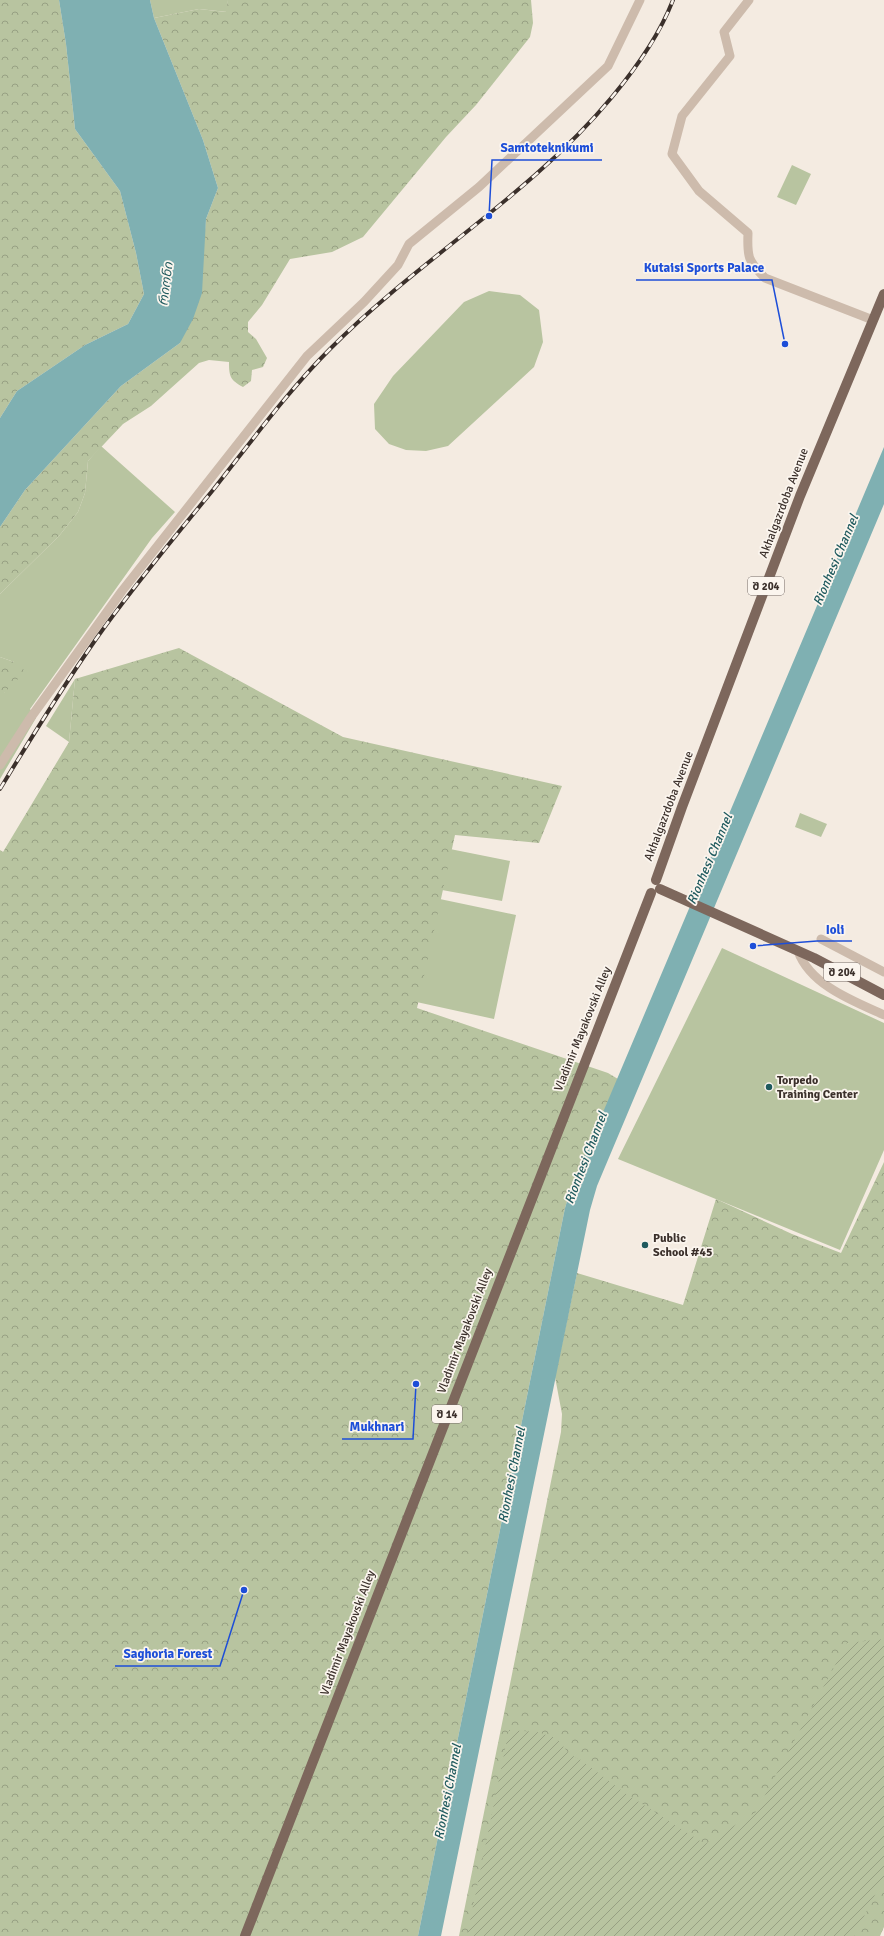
<svg xmlns="http://www.w3.org/2000/svg" width="884" height="1936" font-family="Signika,'Noto Sans Georgian',sans-serif">
	<style>
		.grass { fill: #b8c4a0 }
		.forest { fill: url(#forest-crowns) }
		.garden { fill: url(#garden-furrows) }
		.water { fill: #7fb0b2 }
		.lines { fill: none; stroke-linecap: round; stroke-linejoin: round }
		.minor { stroke: #cdbbac; stroke-width: 9 }
		.major { stroke: #7d675c; stroke-width: 10 }
		.rail-casing { stroke: #3b302b; stroke-width: 4 }
		.rail { stroke: #fbf5ee; stroke-width: 2.5; stroke-dasharray: 8; stroke-linecap: butt }
		.poi-dot { fill: #1f5a5e; stroke: #fbf5ee; stroke-width: 1.5 }
		.labels { text-anchor: middle; dominant-baseline: central; stroke-width: 3.5; stroke-linejoin: round; paint-order: stroke }
		.shield { fill: #fbf5ee; stroke: #756b66; stroke-width: 1 }
		.shield-label { font-size: 11px; font-weight: bold; fill: #3b302b }
		.street-label { font-size: 12px; fill: #3b302b; stroke: #fbf5ee }
		.poi-label { font-size: 12px; font-weight: bold; fill: #3b302b; stroke: #fbf5ee; text-anchor: start }
		.water-label { font-size: 13px; font-style: italic; fill: #1f5a5e; stroke: #fbf5ee }
		.leader { fill: none; stroke: #1d4ed8; stroke-width: 1.5 }
		.callout-dot { fill: #1d4ed8; stroke: #fbf5ee; stroke-width: 1.5 }
		.callout-label { font-size: 13px; text-anchor: middle; font-weight: bold; fill: #1d4ed8; stroke: #fbf5ee; stroke-width: 3.5; stroke-linejoin: round; paint-order: stroke }
	</style>
	<defs>
		<pattern id="forest-crowns" width="20" height="18" patternUnits="userSpaceOnUse"><rect width="20" height="18" fill="#b8c4a0"/><path d="M2 6a3 3 0 1 1 6 0M12 15a3 3 0 1 1 6 0" fill="none" stroke="#97a083"/></pattern>
		<pattern id="garden-furrows" width="10" height="10" patternUnits="userSpaceOnUse"><rect width="10" height="10" fill="#b8c4a0"/><path d="M-1 1l2-2M0 10L10 0M9 11l2-2" fill="none" stroke="#97a083"/></pattern>
	</defs>
	<rect width="100%" height="100%" fill="#f4ebe1"/>
	<path class="grass" d="M150 0H228L227 12 199 9 154 18Z
		M792 165 811 174 796 205 777 197Z
		M489 291 520 295 539 310 543 342 534 367 448 446 426 451 406 450 389 444 375 429 374 404 393 376 464 302Z
		M101 446 175 512 152 538 30 709 36 718 0 779V693H4L14 662 0 657V594L59 536 78 512 85 493 88 461Z
		M75 679 69 742 46 726Z
		M800 813 827 824 821 837 795 827Z
		M450 849 510 861 502 901 442 890Z
		M435 898 516 915 494 1019 412 1001Z
		M722 948 884 1023V1150L840 1250 618 1159Z"/>
	<path class="forest" d="M0 0H59L66 44 75 129 120 191 136 253 144 294 128 324 85 345 17 391 0 418Z
		M228 0H531L533 23 530 37 476 105 446 137 363 237 332 252 290 259 262 305 248 322V332L256 339 267 358 263 367 252 370 251 381 243 387C230 380 229 376 229 362L209 360 199 363 151 406 123 424 88 461 85 493 78 512 59 536 0 594V527L25 490 121 386 180 343 203 252 206 219 218 188 203 140 154 18 199 9 226 12Z
		M179 648 343 737 562 786 539 843 455 835 417 1008 608 1073 618 1079 571 1188 565 1208 418 1936H0V850L3 852 69 742 75 679Z
		M0 657 14 662 24 670 18 679 4 693H0Z
		M884 1162V1927L880 1936H459L561 1432 562 1414 555 1377 577 1273 683 1305 716 1199 792 1234 841 1253Z"/>
	<path class="garden" d="M884 1639V1877L854 1936H467L509 1730 537 1732 553 1737 560 1742 569 1754 581 1760 625 1793 705 1844 756 1812 847 1643Z"/>
	<path class="water" d="M59 0H150L154 18 203 140 218 188 206 219 202 293 193 319 180 343 121 386 25 490 0 527V418L17 391 85 345 128 324 144 294 136 253 120 191 75 129 66 44Z
		M884 447V504L597 1186 590 1210 441 1936H418L565 1208 571 1188Z"/>
	<g class="lines">
		<path class="minor" d="M749 0 724 32 730 56 682 116 672 154 699 191 748 233C747 257 748 261 765 278L873 320
			M0 765 29 720 122 591 307 356 364 302 398 265 409 244 479 187 608 66 640 0
			M821 939 884 972
			M798 951C810 985 853 1001 884 1015"/>
		<path class="major" d="M656 880 682 807 800 496 884 294
			M660 889 814 958 884 995
			M245 1936 651 893"/>
		<g class="rail-casing">
			<path id="rail" d="M0 789C31 738 62 688 96 639 132 588 173 539 213 490 251 442 287 392 330 349 419 259 531 195 612 97 637 67 659 36 673 0"/>
		</g>
		<use href="#rail" class="rail"/>
	</g>
	<g class="poi-dot">
		<circle cx="769" cy="1087" r="4"/>
		<circle cx="645" cy="1245" r="4"/>
	</g>
	<g class="labels">
		<g class="shield">
			<rect x="748" y="577" width="36" height="18" rx="3"/>
			<rect x="824" y="963" width="36" height="18" rx="3"/>
			<rect x="432" y="1405" width="30" height="18" rx="3"/>
		</g>
		<g class="shield-label">
			<text x="766" y="586">შ 204</text>
			<text x="842" y="972">შ 204</text>
			<text x="447" y="1414">შ 14</text>
		</g>
		<g class="street-label">
			<text transform="translate(784 503) rotate(-69)">Akhalgazrdoba Avenue</text>
			<text transform="translate(669 806) rotate(-69)">Akhalgazrdoba Avenue</text>
			<text transform="translate(583 1029) rotate(-68)">Vladimir Mayakovski Alley</text>
			<text transform="translate(465 1331) rotate(-69)">Vladimir Mayakovski Alley</text>
			<text transform="translate(348 1633) rotate(-69)">Vladimir Mayakovski Alley</text>
		</g>
		<g class="poi-label">
			<text x="777" y="1080">Torpedo<tspan x="777" dy="14">Training Center</tspan></text>
			<text x="653" y="1238">Public<tspan x="653" dy="14">School #45</tspan></text>
		</g>
		<g class="water-label">
			<text transform="translate(166 284) rotate(-83)">რიონი</text>
			<text transform="translate(836 560) rotate(-67)">Rionhesi Channel</text>
			<text transform="translate(710 859) rotate(-67)">Rionhesi Channel</text>
			<text transform="translate(586 1158) rotate(-69)">Rionhesi Channel</text>
			<text transform="translate(512 1475) rotate(-79)">Rionhesi Channel</text>
			<text transform="translate(448 1792) rotate(-79)">Rionhesi Channel</text>
		</g>
	</g>
	<path class="leader" d="M489 216L492 160H602M785 344L772 280H636M753 946L817 941H852M416 1384L413 1439H342M244 1590L220 1666H115"/>
	<g class="callout-dot">
		<circle cx="489" cy="216" r="4"/>
		<circle cx="785" cy="344" r="4"/>
		<circle cx="753" cy="946" r="4"/>
		<circle cx="416" cy="1384" r="4"/>
		<circle cx="244" cy="1590" r="4"/>
	</g>
	<g class="callout-label">
		<text x="547" y="152">Samtoteknikumi</text>
		<text x="704" y="272">Kutaisi Sports Palace</text>
		<text x="835" y="934">Ioli</text>
		<text x="377" y="1431">Mukhnari</text>
		<text x="168" y="1658">Saghoria Forest</text>
	</g>
</svg>
